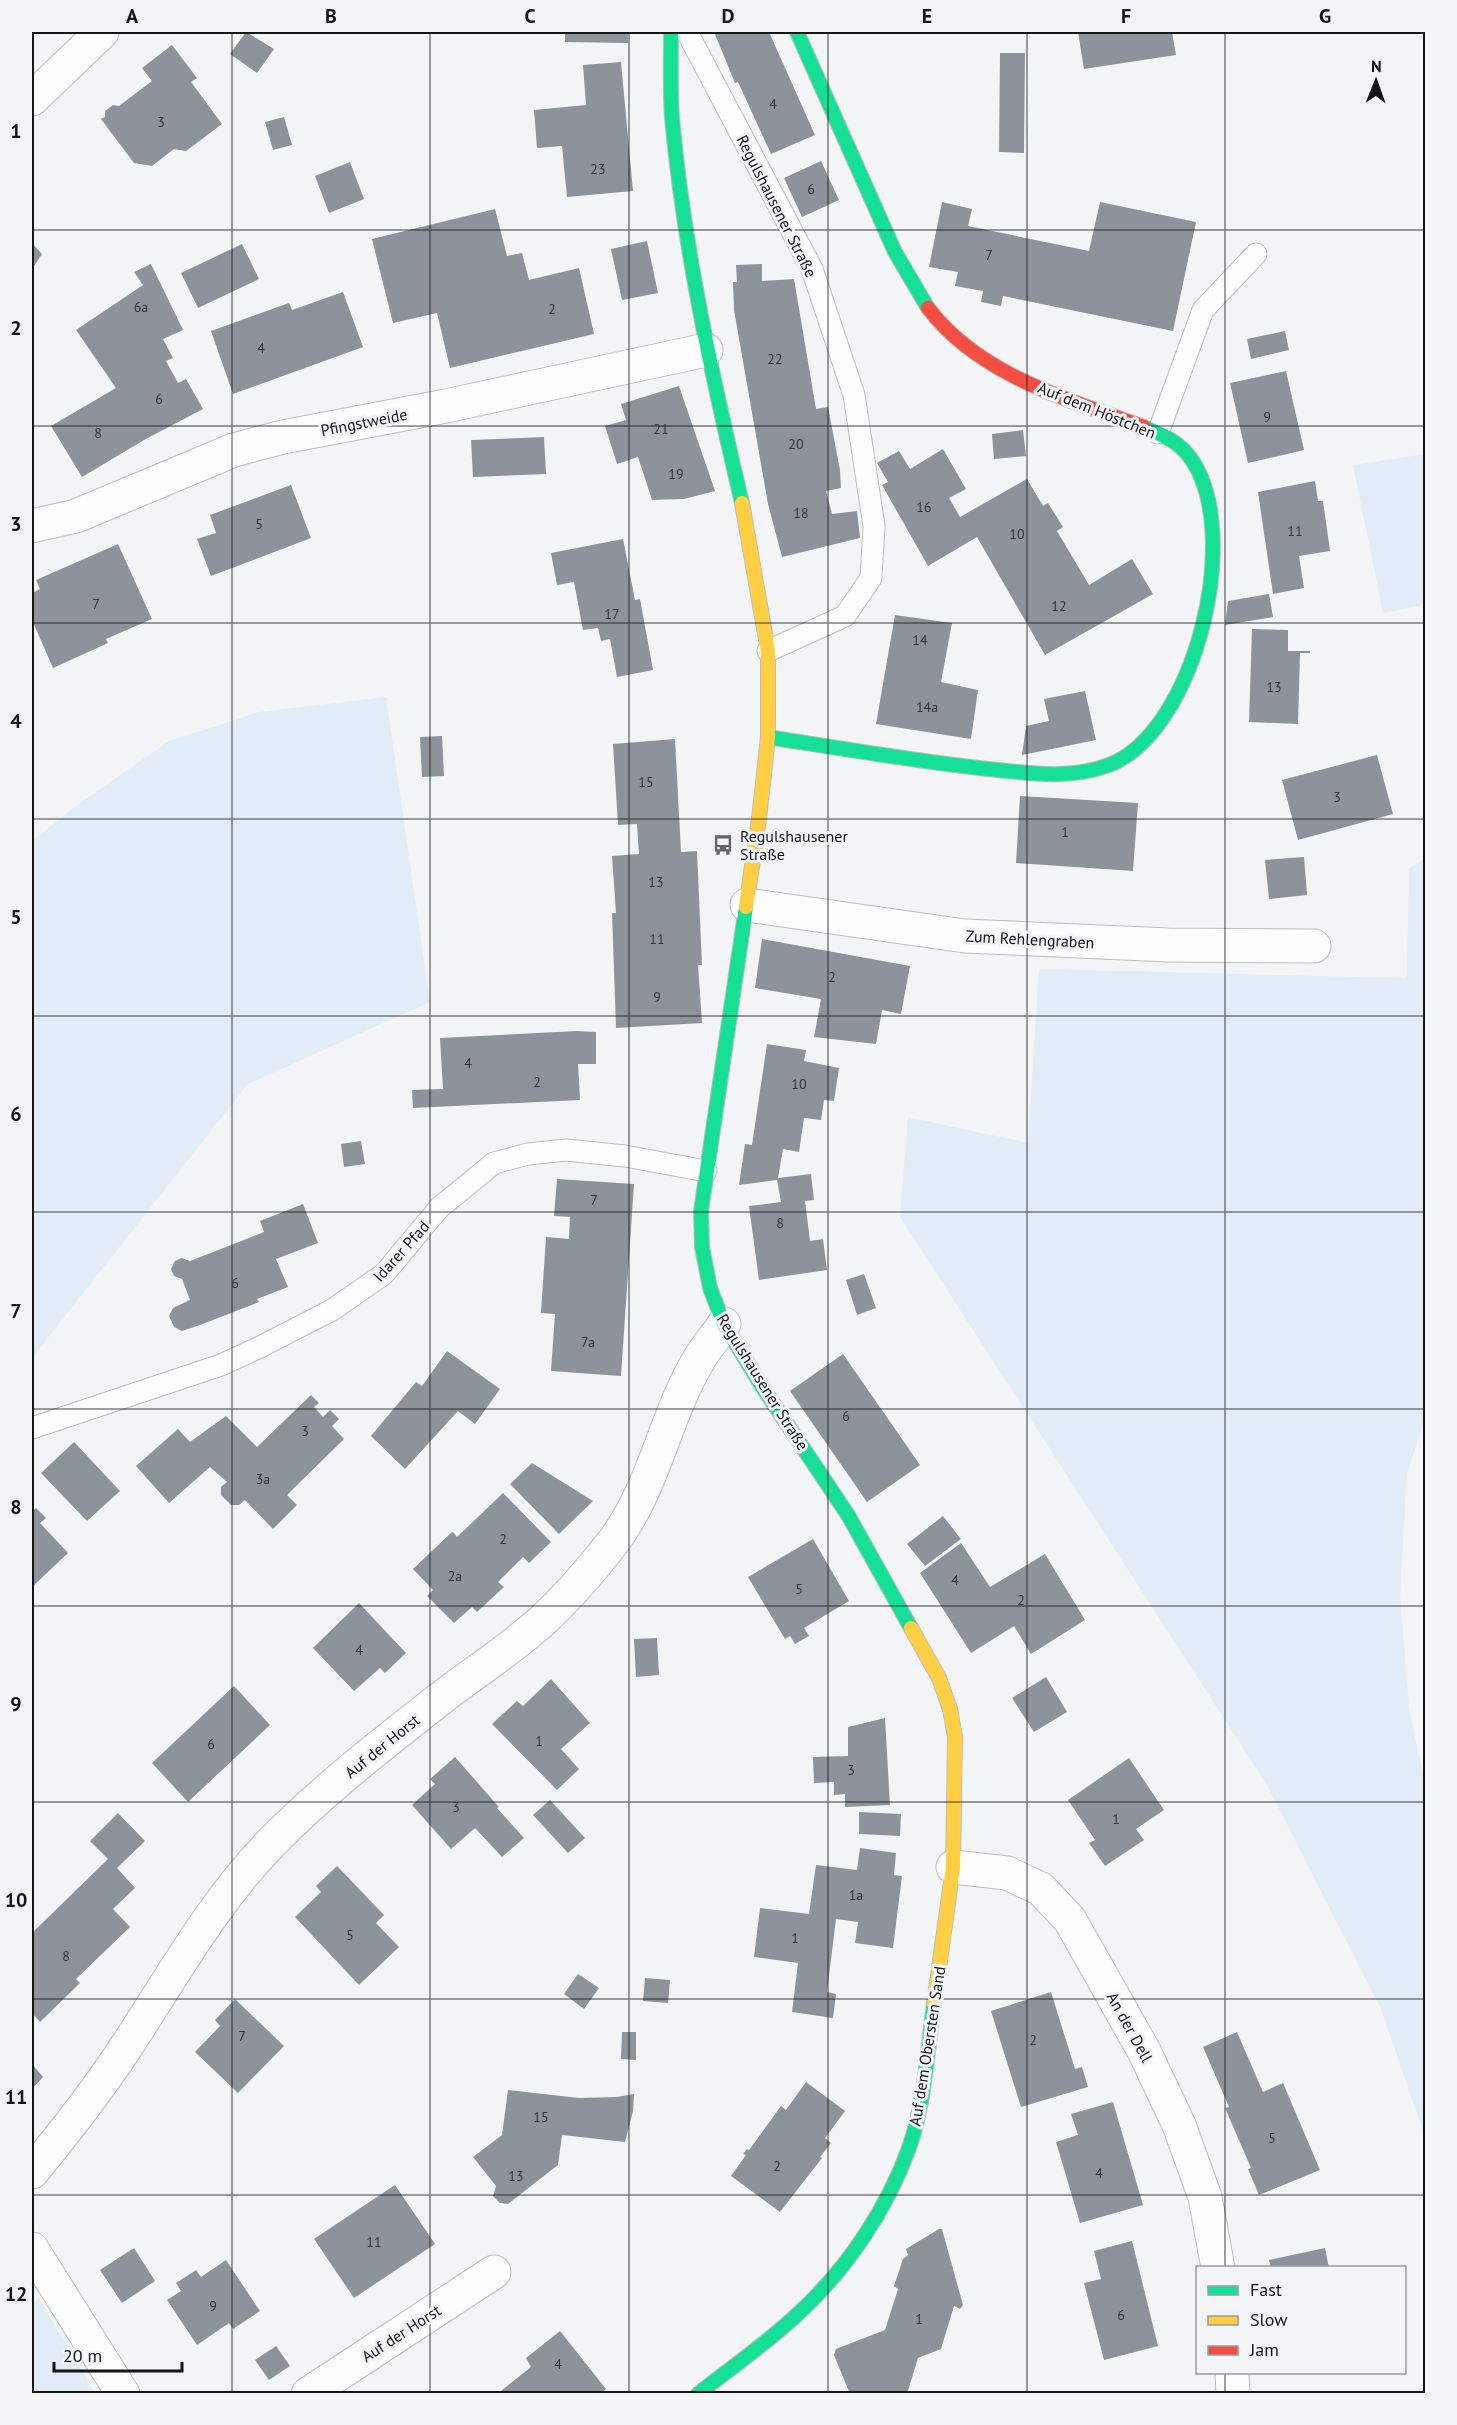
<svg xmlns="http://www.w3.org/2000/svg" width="1457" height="2425" font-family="'PT Sans',sans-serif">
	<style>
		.green { fill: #e2ecf7 }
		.building { fill: #8c939b }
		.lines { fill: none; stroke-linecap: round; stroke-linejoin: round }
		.lane-casing { stroke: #bdbdbe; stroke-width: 23 }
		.street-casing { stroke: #bdbdbe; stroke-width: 35 }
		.fast-casing { stroke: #bdbdbe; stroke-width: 16 }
		.slow-casing { stroke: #bdbdbe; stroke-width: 16 }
		.jam-casing { stroke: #bdbdbe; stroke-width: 16 }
		.lane { stroke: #fdfdfe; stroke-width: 21 }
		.street { stroke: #fdfdfe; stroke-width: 33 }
		.fast { stroke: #16e098; stroke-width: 14 }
		.slow { stroke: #ffcf43; stroke-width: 14 }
		.jam { stroke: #f24e42; stroke-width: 14 }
		.grid { fill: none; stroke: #141515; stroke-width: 1.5; stroke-opacity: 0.55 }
		.labels { text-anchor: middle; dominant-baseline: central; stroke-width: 6; stroke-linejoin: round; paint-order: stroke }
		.number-label { font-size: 14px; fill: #323436 }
		.street-label { font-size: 16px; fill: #141515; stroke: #f2f4f6 }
		.poi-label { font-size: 16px; fill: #141515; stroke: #f2f4f6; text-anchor: start }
		.neatline { fill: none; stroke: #141515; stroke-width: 2 }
		.grid-label { font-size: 20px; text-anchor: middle; font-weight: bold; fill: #141515 }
	</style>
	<rect width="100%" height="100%" fill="#f3f4f5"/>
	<path class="green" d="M1425 454V605L1383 613 1353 465Z
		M386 697 430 1002 248 1084 32 1358V841L76 806 169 741 259 712Z
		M1425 858 1426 1417 1407 1473 1400 1594 1409 1709 1426 1787 1425 2137 1381 2009 1267 1785 900 1217 908 1117 1028 1143 1039 969 1407 978 1409 869Z
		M39 2298 95 2393H32V2303Z"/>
	<path class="building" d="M246 32 274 49 257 73 230 54Z
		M565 32H628V43L565 42Z
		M714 32H769L815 135 771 154 738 82 735 83Z
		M1078 32H1172L1176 55 1084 69Z
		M172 45 197 78 191 82 222 124 186 151 174 149 152 166 134 163 101 119 105 117V111L113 105 119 106 152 81 142 68Z
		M1000 53H1025L1024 153 999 152Z
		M621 62 633 191 567 197 562 146 537 148 534 110 586 105 583 65Z
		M284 117 292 145 273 150 265 122Z
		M821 161 839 200 802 217 784 178Z
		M350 162 364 199 329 213 315 176Z
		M942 202 972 209 968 226 1089 251 1100 202 1196 222 1173 331 1003 296 1001 306 981 302 983 291 955 286 958 272 929 267Z
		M495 209 507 256 522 253 529 280 579 268 594 334 450 368 437 313 393 323 372 239Z
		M647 241 658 293 622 300 611 249Z
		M32 243 42 254 32 269Z
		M242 244 259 279 198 308 181 273Z
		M151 264 183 330 163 339 173 358 166 361 178 383 186 379 203 409 144 440 82 477 51 426 116 388 76 330 143 285 134 272Z
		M762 264V281L794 279 816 409 828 407 840 470 841 488 826 491 832 514 857 511 860 538 782 557 768 504 734 310 733 282H737L736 265Z
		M343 292 363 347 233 394 211 331 289 303 292 310Z
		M1285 331 1289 350 1251 359 1247 339Z
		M1286 371 1304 450 1248 463 1230 383Z
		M679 386 715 491 684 499 652 500 638 457 617 464 605 426 626 420 621 404Z
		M1023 430 1026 456 994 459 992 434Z
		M544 437 546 474 473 477 471 440Z
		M943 449 966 489 949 498 960 517 1027 479 1043 506 1048 503 1063 527 1057 531 1089 585 1132 559 1153 594 1045 655 977 537 928 566 882 485 888 482 877 463 899 451 910 469Z
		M1315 481 1318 501H1323L1330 551 1299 556 1304 588 1273 594 1258 492Z
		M291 485 311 538 211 576 197 539 216 533 210 515Z
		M623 539 635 600 640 599 653 670 617 677 610 639 601 641 598 628 583 630 574 582 557 585 551 553Z
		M118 544 152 619 106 639 108 643 53 668 32 620V593L40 589 36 580Z
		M1269 594 1273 617 1225 625 1228 601Z
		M895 615 952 623 941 682 978 690 971 739 876 724Z
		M1252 629 1288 630V651H1310V653H1300L1298 724 1249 722Z
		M1085 691 1096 740 1022 755 1026 726 1049 721 1044 699Z
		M442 736 444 776 422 777 420 737Z
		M675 739 681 852 697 851 702 965H698L702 1023 616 1028 612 913H616L612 856 639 854 637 824 618 825 613 744Z
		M1377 755 1393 814 1298 840 1282 780Z
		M1020 796 1138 803 1133 871 1016 863Z
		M1304 857 1307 895 1269 899 1265 860Z
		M762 939 910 966 901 1014 882 1010 876 1044 814 1037 821 999 755 988Z
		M577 1031 596 1032V1064H578L580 1100 413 1108 412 1090 443 1089 440 1038Z
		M767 1044 806 1050 804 1061 839 1068 834 1101 824 1100 821 1120 804 1118 799 1152 783 1149 778 1178 811 1174 814 1200 805 1201 810 1241 823 1239 827 1270 759 1280 749 1206 781 1202 777 1180 739 1185 745 1144 752 1145Z
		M361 1141 365 1164 344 1167 341 1144Z
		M557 1179 634 1184 621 1376 551 1371 555 1314 541 1313 546 1237 569 1239 570 1217 554 1216Z
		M303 1204 318 1243 276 1259 288 1287 257 1299 259 1302 200 1325 182 1331 174 1327 169 1316 173 1308 190 1300 182 1279 174 1276 171 1269 175 1261 182 1258 190 1261 264 1232 260 1221Z
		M864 1274 876 1308 857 1315 846 1280Z
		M447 1351 500 1389 475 1424 458 1411 405 1469 371 1436 416 1382 422 1386Z
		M843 1354 920 1465 867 1502 790 1391Z
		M311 1395 319 1403 314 1407 323 1417 330 1410 339 1419 332 1426 344 1439 287 1495 297 1505 273 1529 245 1500 239 1505H231L221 1495V1487L227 1482 210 1467 169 1503 136 1466 178 1429 190 1442 226 1416 257 1447Z
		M74 1442 120 1491 87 1521 41 1473Z
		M532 1463 593 1501 559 1534 510 1484Z
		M503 1493 551 1542 529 1563 523 1557 498 1582 504 1587 477 1612 472 1607 454 1623 427 1596 433 1590 413 1569 451 1533 453 1532 457 1537Z
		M36 1508 46 1518 40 1523 68 1553 32 1587V1512Z
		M943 1516 961 1539 925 1566 907 1544Z
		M813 1539 849 1601 804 1628 809 1636 795 1644 790 1636 785 1639 748 1577Z
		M961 1543 990 1587 1045 1554 1085 1620 1031 1654 1014 1626 971 1653 920 1573Z
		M359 1603 406 1653 385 1673 380 1668 354 1691 313 1648Z
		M657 1638 659 1675 636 1677 634 1639Z
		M1046 1677 1067 1712 1034 1732 1012 1698Z
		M551 1679 590 1723 561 1749 579 1769 557 1790 492 1724 517 1701 523 1706Z
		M234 1686 270 1725 188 1802 152 1763Z
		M885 1718 890 1805 845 1807V1794L834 1795V1782L814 1783 813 1757 848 1756V1727Z
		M455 1757 499 1807 497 1808 524 1838 502 1857 475 1828 451 1849 412 1805 435 1784 430 1779Z
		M1129 1758 1164 1810 1136 1829 1144 1840 1105 1866 1089 1843 1095 1840 1068 1800Z
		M550 1800 585 1838 568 1853 533 1815Z
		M859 1812 901 1814 900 1836 859 1834Z
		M118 1813 145 1841 117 1868 135 1888 113 1909 130 1927 76 1979 80 1983 40 2022 32 2013V1933L108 1859 90 1841Z
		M860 1848 896 1853 894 1875 902 1876 893 1948 855 1943 858 1922 836 1919 827 1992 836 1994 833 2018 792 2012 798 1963 754 1957 760 1908 809 1914 816 1865 857 1870Z
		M337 1866 384 1915 376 1923 399 1947 359 1985 295 1917 321 1892 316 1886Z
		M578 1974 599 1988 584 2009 564 1994Z
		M645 1978 670 1980 668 2003 643 2001Z
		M1051 1992 1075 2069 1082 2067 1088 2087 1021 2107 991 2011Z
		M235 1999 284 2046 238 2093 195 2052 220 2026 215 2020Z
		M622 2032H636V2060L621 2059Z
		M1237 2032 1263 2092 1283 2083 1320 2170 1259 2195 1248 2169 1251 2168 1225 2108 1229 2107 1203 2047Z
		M32 2064 43 2077 32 2089Z
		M806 2082 845 2111 825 2138 831 2143 820 2157 822 2158 780 2212 731 2176 746 2155 743 2154 747 2149 749 2150 781 2106 786 2110Z
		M508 2090 579 2098 617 2097 634 2094 633 2111 625 2142 562 2135 558 2165 508 2204 500 2203 493 2196 496 2186 473 2157 502 2135Z
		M1113 2102 1143 2205 1080 2223 1056 2142 1078 2135 1071 2114Z
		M395 2185 435 2244 354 2298 314 2239Z
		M939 2229H942L963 2305 960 2309 954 2306 941 2349 918 2358 907 2394H850L834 2355 836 2349 885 2330 898 2289 894 2286 903 2259 908 2255 906 2249Z
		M1132 2241 1158 2346 1104 2360 1084 2283 1101 2279 1094 2251Z
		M134 2248 155 2281 122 2303 100 2270Z
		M1325 2248 1329 2268H1271L1269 2260Z
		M226 2260 260 2311 233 2329 229 2323 197 2345 167 2300 181 2291 176 2283 196 2270 201 2277Z
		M560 2331 606 2389 600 2394H497L531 2367 526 2358Z
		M276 2346 290 2366 269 2380 255 2360Z"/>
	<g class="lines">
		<g class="lane-casing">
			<path id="lane" d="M687 32 812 269 854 395 874 526 871 578 845 616 768 651
				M1158 433 1203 310 1256 254
				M32 1428 221 1365 260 1347 332 1310 384 1274 439 1208 494 1163 528 1154 566 1150 625 1156 706 1171"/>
		</g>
		<g class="street-casing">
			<path id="street" d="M32 99 102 32
				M32 526 76 516 234 450 283 437 446 406 706 350
				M747 905 965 936 1168 945 1314 946
				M953 1867 1007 1873 1041 1889 1070 1920 1144 2051 1179 2125 1205 2197 1218 2268
				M32 2172C65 2132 97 2091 126 2047 172 1977 212 1904 271 1843 324 1789 385 1742 445 1695 477 1671 512 1648 542 1621 568 1597 592 1569 613 1542 655 1487 665 1414 701 1356 708 1345 717 1335 724 1324
				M32 2249 123 2394
				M1232 2372 1233 2394
				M308 2394 494 2272"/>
		</g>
		<g class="fast-casing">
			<path id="fast" d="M671 32C671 61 670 90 672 118 684 249 712 376 742 503
				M797 32 895 252 928 308
				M768 737C838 748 908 760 979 768 1022 772 1066 781 1109 765 1196 732 1245 529 1189 456 1178 441 1160 434 1144 427
				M746 907 701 1211 702 1247 710 1288 724 1324 763 1388 848 1515 911 1628
				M698 2394C732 2367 770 2341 801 2311 848 2267 887 2209 909 2148 925 2103 927 2052 934 2004"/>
		</g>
		<g class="slow-casing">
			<path id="slow" d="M742 503 768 651V737L759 819 746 907
				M911 1628 939 1678 950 1709 955 1737 953 1867 934 2004"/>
		</g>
		<g class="jam-casing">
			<path id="jam" d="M928 308C980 376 1067 399 1144 427"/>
		</g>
		<use href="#lane" class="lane"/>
		<use href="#street" class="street"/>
		<use href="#fast" class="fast"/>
		<use href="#slow" class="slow"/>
		<use href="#jam" class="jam"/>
	</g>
	<path class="grid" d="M232 32V2394M430 32V2394M629 32V2394M828 32V2394M1027 32V2394M1225 32V2268M32 230H1426M32 426H1426M32 623H1426M32 819H1426M32 1016H1426M32 1212H1426M32 1409H1426M32 1606H1426M32 1802H1426M32 1999H1426M32 2195H1426M1225 2372V2394"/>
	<defs>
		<g id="bus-bare" transform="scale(1.62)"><path d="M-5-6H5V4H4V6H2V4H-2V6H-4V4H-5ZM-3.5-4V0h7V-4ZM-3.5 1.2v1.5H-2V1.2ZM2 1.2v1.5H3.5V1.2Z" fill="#626363" stroke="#f2f4f6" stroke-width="2.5" paint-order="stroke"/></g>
	</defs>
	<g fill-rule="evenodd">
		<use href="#bus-bare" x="723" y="845"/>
	</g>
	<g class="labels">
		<g class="number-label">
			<text x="773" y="104">4</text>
			<text x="161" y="122">3</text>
			<text x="598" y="169">23</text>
			<text x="811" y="189">6</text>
			<text x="989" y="255">7</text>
			<text x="141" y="307">6a</text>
			<text x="552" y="309">2</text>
			<text x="261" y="348">4</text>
			<text x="775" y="359">22</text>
			<text x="159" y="399">6</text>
			<text x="1267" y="417">9</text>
			<text x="661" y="429">21</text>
			<text x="98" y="433">8</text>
			<text x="796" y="444">20</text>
			<text x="676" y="474">19</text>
			<text x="924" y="507">16</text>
			<text x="801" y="513">18</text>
			<text x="259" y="524">5</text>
			<text x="1295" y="531">11</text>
			<text x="1017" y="534">10</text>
			<text x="96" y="604">7</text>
			<text x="1059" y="606">12</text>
			<text x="612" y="614">17</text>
			<text x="920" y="640">14</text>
			<text x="1274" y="687">13</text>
			<text x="927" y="707">14a</text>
			<text x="646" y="782">15</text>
			<text x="1337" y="797">3</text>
			<text x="1065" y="832">1</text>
			<text x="656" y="882">13</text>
			<text x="657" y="939">11</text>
			<text x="832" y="977">2</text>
			<text x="657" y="997">9</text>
			<text x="468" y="1063">4</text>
			<text x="537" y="1082">2</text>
			<text x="799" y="1084">10</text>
			<text x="594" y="1200">7</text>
			<text x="780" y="1223">8</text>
			<text x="235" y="1283">6</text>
			<text x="588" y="1342">7a</text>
			<text x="846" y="1416">6</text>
			<text x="305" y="1431">3</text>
			<text x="263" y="1479">3a</text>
			<text x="503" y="1539">2</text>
			<text x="455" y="1576">2a</text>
			<text x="955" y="1580">4</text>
			<text x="799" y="1589">5</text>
			<text x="1021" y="1600">2</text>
			<text x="359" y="1650">4</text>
			<text x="539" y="1741">1</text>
			<text x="211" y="1744">6</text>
			<text x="851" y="1770">3</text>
			<text x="456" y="1807">3</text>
			<text x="1116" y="1819">1</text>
			<text x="856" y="1895">1a</text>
			<text x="350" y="1935">5</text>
			<text x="795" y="1938">1</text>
			<text x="66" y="1956">8</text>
			<text x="242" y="2036">7</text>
			<text x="1033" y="2040">2</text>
			<text x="541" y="2117">15</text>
			<text x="1272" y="2138">5</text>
			<text x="777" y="2166">2</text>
			<text x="1099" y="2173">4</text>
			<text x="516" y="2176">13</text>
			<text x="374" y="2242">11</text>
			<text x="213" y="2306">9</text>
			<text x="1121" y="2315">6</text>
			<text x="919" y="2319">1</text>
			<text x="558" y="2364">4</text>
		</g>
		<g class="street-label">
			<text transform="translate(777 206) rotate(63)">Regulshausener Straße</text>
			<text transform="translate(1097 410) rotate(22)">Auf dem Höstchen</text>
			<text transform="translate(364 422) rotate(-11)">Pfingstweide</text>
			<text transform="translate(1030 939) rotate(3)">Zum Rehlengraben</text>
			<text transform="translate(401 1251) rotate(-48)">Idarer Pfad</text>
			<text transform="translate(763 1382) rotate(58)">Regulshausener Straße</text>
			<text transform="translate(382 1746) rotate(-39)">Auf der Horst</text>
			<text transform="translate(1130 2027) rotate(61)">An der Dell</text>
			<text transform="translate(927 2046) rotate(-81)">Auf dem Obersten Sand</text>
			<text transform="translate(401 2333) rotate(-33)">Auf der Horst</text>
		</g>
		<g class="poi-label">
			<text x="740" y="836">Regulshausener<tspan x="740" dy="18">Straße</tspan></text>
		</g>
	</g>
	<rect width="1457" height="2425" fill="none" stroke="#f2f4f6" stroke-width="66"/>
	<rect x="1196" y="2266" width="210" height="108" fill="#f2f4f6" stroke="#999b9c" stroke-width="1.5"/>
	<rect x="1208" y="2286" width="30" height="9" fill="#16e098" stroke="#999b9c" stroke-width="1.5"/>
	<text x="1250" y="2296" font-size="18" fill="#141515">Fast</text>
	<rect x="1208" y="2316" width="30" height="9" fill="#ffcf43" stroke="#999b9c" stroke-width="1.5"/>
	<text x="1250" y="2326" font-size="18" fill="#141515">Slow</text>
	<rect x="1208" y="2346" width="30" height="9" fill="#f24e42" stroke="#999b9c" stroke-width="1.5"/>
	<text x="1250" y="2356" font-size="18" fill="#141515">Jam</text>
	<g transform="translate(1376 81) rotate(1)" stroke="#f2f4f6" stroke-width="4.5" paint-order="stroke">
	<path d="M0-4.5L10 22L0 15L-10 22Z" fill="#141515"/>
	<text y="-9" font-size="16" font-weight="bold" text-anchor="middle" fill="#141515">N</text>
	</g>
	<path d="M54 2362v9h128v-9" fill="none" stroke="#141515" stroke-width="3"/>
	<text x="63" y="2362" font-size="18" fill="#141515" stroke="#f2f4f6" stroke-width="4.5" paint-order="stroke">20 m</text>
	<rect x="33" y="33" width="1391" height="2359" class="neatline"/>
	<g class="grid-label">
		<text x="132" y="23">A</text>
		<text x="331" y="23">B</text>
		<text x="530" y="23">C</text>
		<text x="728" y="23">D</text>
		<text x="927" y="23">E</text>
		<text x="1126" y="23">F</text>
		<text x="1325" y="23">G</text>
		<text x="16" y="138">1</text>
		<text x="16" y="335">2</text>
		<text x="16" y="531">3</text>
		<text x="16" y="728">4</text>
		<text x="16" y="924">5</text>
		<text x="16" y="1121">6</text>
		<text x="16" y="1318">7</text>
		<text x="16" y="1514">8</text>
		<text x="16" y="1711">9</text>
		<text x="16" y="1907">10</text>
		<text x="16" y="2104">11</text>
		<text x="16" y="2301">12</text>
	</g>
</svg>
